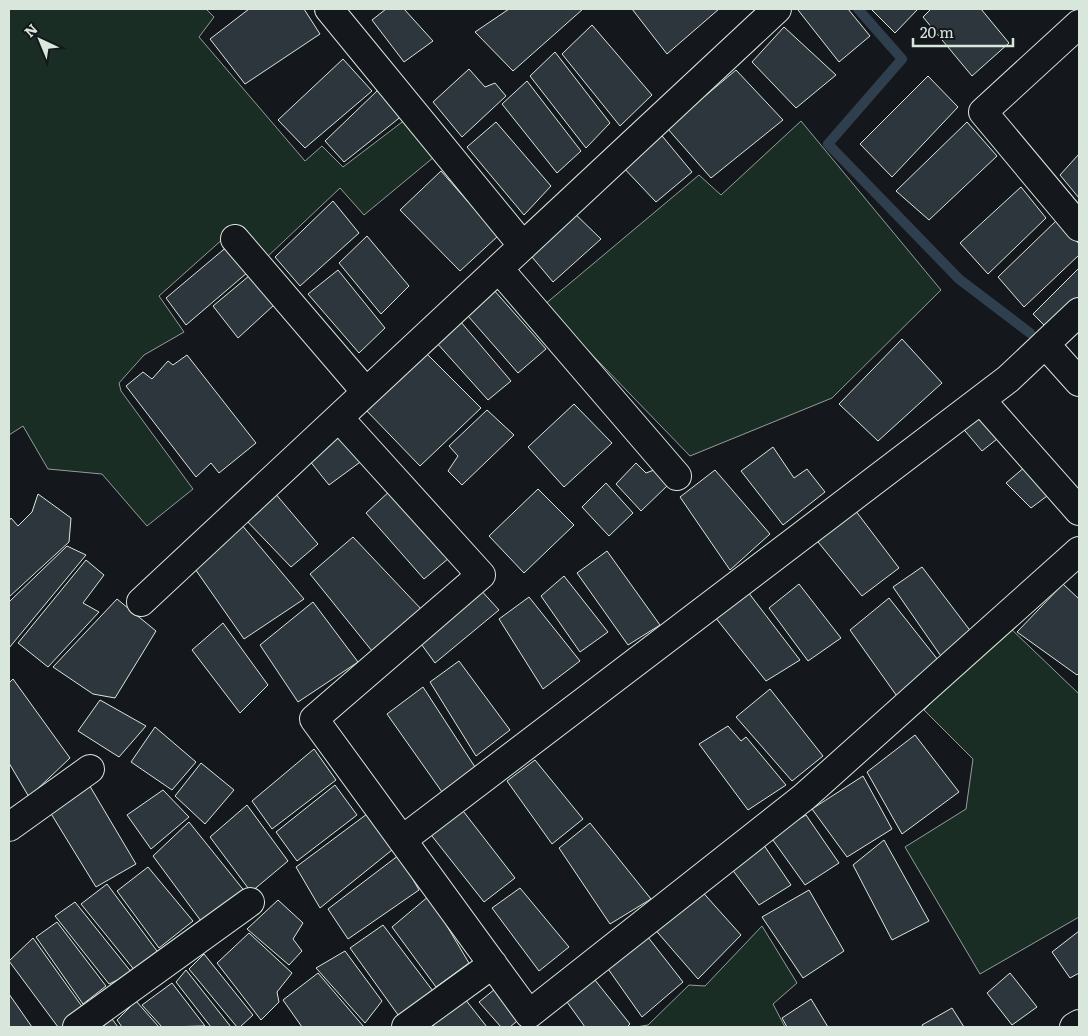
<svg xmlns="http://www.w3.org/2000/svg" width="1088" height="1036" font-family="Literata,serif">
	<style>
		.green { fill: #1a2d24; stroke: #939e99 }
		.lines { fill: none; stroke-linecap: round; stroke-linejoin: round }
		.stream { stroke: #2f3f4d; stroke-width: 10 }
		.building { fill: #2c363c; stroke: #d8e6dc }
		.minor-casing { stroke: #d8e6dc; stroke-width: 30 }
		.minor { stroke: #14181c; stroke-width: 28 }
	</style>
	<rect width="100%" height="100%" fill="#14181c"/>
	<path class="green" d="M9 9H206L214 17 199 37 305 161 322 146 343 167 410 116 440 152 364 215 340 188 265 259 234 229 159 296 184 332 144 355 119 383 121 391 193 489 147 526 102 474 48 469 23 426 9 435Z
		M801 121 941 290 832 398 690 456 544 305 699 175 721 195Z
		M1008 626 1079 694V917L980 974 905 847 966 809 973 759 924 710Z
		M762 926 797 983 773 1004 785 1027H636L648 1025 689 985 705 986Z"/>
	<g class="lines">
		<path class="stream" d="M858 9 902 59 828 144 959 279 1030 333"/>
	</g>
	<path class="building" d="M249 9H304L320 34 245 84 210 39Z
		M386 9H404L433 41 404 62 372 20Z
		M509 9H583L513 71 475 32Z
		M632 9H719L667 54Z
		M799 9H848L870 36 839 62 798 10Z
		M871 9H918L895 33Z
		M931 9H981L1009 43 972 76 923 17Z
		M592 25 652 95 620 126 562 54Z
		M784 27 836 75 796 108 752 62Z
		M555 52 610 123 586 148 530 76Z
		M343 59 372 91 305 148 278 120Z
		M469 69 485 87 495 83 506 96 462 137 433 102Z
		M736 70 783 120 711 178 667 128Z
		M928 76 958 107 892 177 860 144Z
		M527 81 581 151 557 173 502 104Z
		M378 90 403 115 344 162 325 141Z
		M496 122 551 186 524 215 467 147Z
		M967 122 997 156 929 220 896 191Z
		M658 131 692 172 656 202 621 165Z
		M1079 154V198L1060 175Z
		M441 171 498 236 460 271 400 210Z
		M1021 187 1046 218 988 274 960 243Z
		M333 201 359 233 300 286 275 257Z
		M571 210 601 239 553 282 527 251Z
		M1058 219 1079 244V255L1024 307 998 277Z
		M367 236 409 286 381 314 339 263Z
		M229 245 248 272 186 325 166 298Z
		M1079 268V296L1047 328 1033 314Z
		M338 270 385 328 359 353 308 294Z
		M249 276 274 305 238 338 213 306Z
		M493 289 546 349 518 373 468 316Z
		M460 321 511 381 488 400 436 342Z
		M902 339 942 383 878 441 839 404Z
		M424 351 481 408 420 466 363 407Z
		M187 355 256 443 219 473 211 463 196 477 126 386 143 372 152 379 168 361 173 365Z
		M574 404 612 443 564 487 528 447Z
		M980 409 1002 435 982 451 960 425Z
		M487 410 514 435 462 485 448 471 458 456 449 446Z
		M340 431 363 460 329 485 309 460Z
		M773 447 794 478 807 469 825 492 783 525 741 471Z
		M636 463 646 473 654 470 668 485 641 511 616 484Z
		M1026 466 1051 493 1031 508 1006 483Z
		M715 470 770 534 730 570 680 497Z
		M606 483 633 513 609 536 582 507Z
		M392 489 449 558 424 579 366 513Z
		M538 489 574 525 524 573 489 536Z
		M274 492 318 544 291 567 244 518Z
		M38 494 71 518 69 542 9 597V521L11 518 18 526 32 512Z
		M852 506 899 568 862 596 814 537Z
		M241 524 304 599 244 639 193 566Z
		M353 537 422 610 372 651 310 574Z
		M67 546 86 555 9 648V602Z
		M607 551 660 625 628 645 577 573Z
		M86 560 104 575 83 603 99 612 48 667 18 643Z
		M922 567 975 637 945 662 893 587Z
		M564 576 608 632 580 652 541 596Z
		M799 584 841 638 808 661 769 608Z
		M1063 584 1079 599V673L1077 675 1017 632Z
		M478 587 499 610 435 663 416 637Z
		M748 592 800 660 766 681 715 617Z
		M529 597 580 661 543 689 499 619Z
		M889 598 942 665 899 699 850 630Z
		M117 599 156 631 115 698 93 694 53 667Z
		M313 602 358 662 298 702 260 645Z
		M223 623 268 685 240 713 192 650Z
		M459 661 510 730 476 756 430 682Z
		M13 679 70 758 29 797 9 763V683Z
		M423 687 475 767 442 792 387 714Z
		M770 689 823 756 792 781 736 717Z
		M100 700 146 726 119 757 78 731Z
		M728 726 741 741 746 737 786 785 748 810 699 744Z
		M155 727 196 762 172 790 131 762Z
		M915 735 959 792 902 834 867 772Z
		M314 749 336 780 272 829 252 801Z
		M535 760 583 819 552 844 507 781Z
		M201 763 234 790 205 824 175 796Z
		M863 776 892 829 847 857 812 809Z
		M88 783 136 864 96 887 50 812Z
		M335 785 357 815 297 861 276 832Z
		M163 790 189 817 151 849 127 815Z
		M247 805 288 861 251 892 210 837Z
		M460 807 515 878 484 902 428 831Z
		M367 814 392 850 320 908 296 867Z
		M806 815 839 863 805 885 770 836Z
		M189 822 246 893 201 921 153 856Z
		M590 823 651 899 610 924 559 848Z
		M884 840 929 921 892 940 853 865Z
		M761 841 791 885 759 905 731 868Z
		M399 855 419 890 348 939 328 909Z
		M148 867 193 921 159 948 117 891Z
		M107 884 160 955 136 972 81 904Z
		M698 887 741 935 698 979 652 926Z
		M520 888 569 947 539 971 492 908Z
		M809 890 844 951 803 978 762 917Z
		M429 896 469 963 436 987 392 927Z
		M278 900 303 923 293 939 302 951 289 965 247 929Z
		M75 902 132 973 109 984 55 916Z
		M57 922 106 986 83 1004 36 937Z
		M383 925 436 995 401 1019 350 948Z
		M1079 931V973L1070 978 1052 952Z
		M644 932 683 982 642 1017 606 966Z
		M249 933 292 973 277 992 279 1002 261 1020 217 963Z
		M33 938 86 1012 61 1027H58L9 961Z
		M345 951 382 1001 365 1023 316 968Z
		M204 954 253 1015 240 1027H237L189 969Z
		M186 970 231 1027H211L176 982Z
		M587 970 630 1024 627 1027H585L562 995Z
		M318 973 364 1027H302L283 1000Z
		M1010 973 1037 1007 1012 1025 987 993Z
		M172 983 205 1026 162 1027 142 1005Z
		M500 985 523 1016 510 1027H501L479 1002Z
		M9 994 32 1027H9Z
		M461 994 487 1027H432Z
		M811 999 828 1027H787L782 1018Z
		M136 1001 159 1027H122L117 1020Z
		M952 1008 964 1027H923L922 1025Z
		M112 1019 118 1027H102Z"/>
	<g class="lines">
		<g class="minor-casing">
			<path id="minor" d="M329 9 523 246
				M1079 24 983 112 1079 227
				M235 239 366 392
				M499 269 677 476
				M1045 344 1079 382
				M981 400 1079 511
				M339 418 481 575 314 719 529 1014 804 797 1079 551
				M141 602 777 9
				M9 827 90 769
				M402 840 1008 379 1079 312
				M77 1027 250 902
				M406 1027 493 964
				M1074 1027 1079 1024"/>
		</g>
		<use href="#minor" class="minor"/>
	</g>
	<rect width="1088" height="1036" fill="none" stroke="#d8e6dc" stroke-width="20"/>
	<g transform="translate(40 40) rotate(316)" stroke="#14181c" stroke-width="4" paint-order="stroke">
	<path d="M0-4L9 19L0 12L-9 19Z" fill="#d8e6dc"/>
	<text y="-8" font-size="14" font-weight="bold" text-anchor="middle" fill="#d8e6dc">N</text>
	</g>
	<path d="M913 38v8h100v-8" fill="none" stroke="#d8e6dc" stroke-width="2.5"/>
	<text x="920" y="38" font-size="15" fill="#d8e6dc" stroke="#14181c" stroke-width="4" paint-order="stroke">20 m</text>
</svg>
